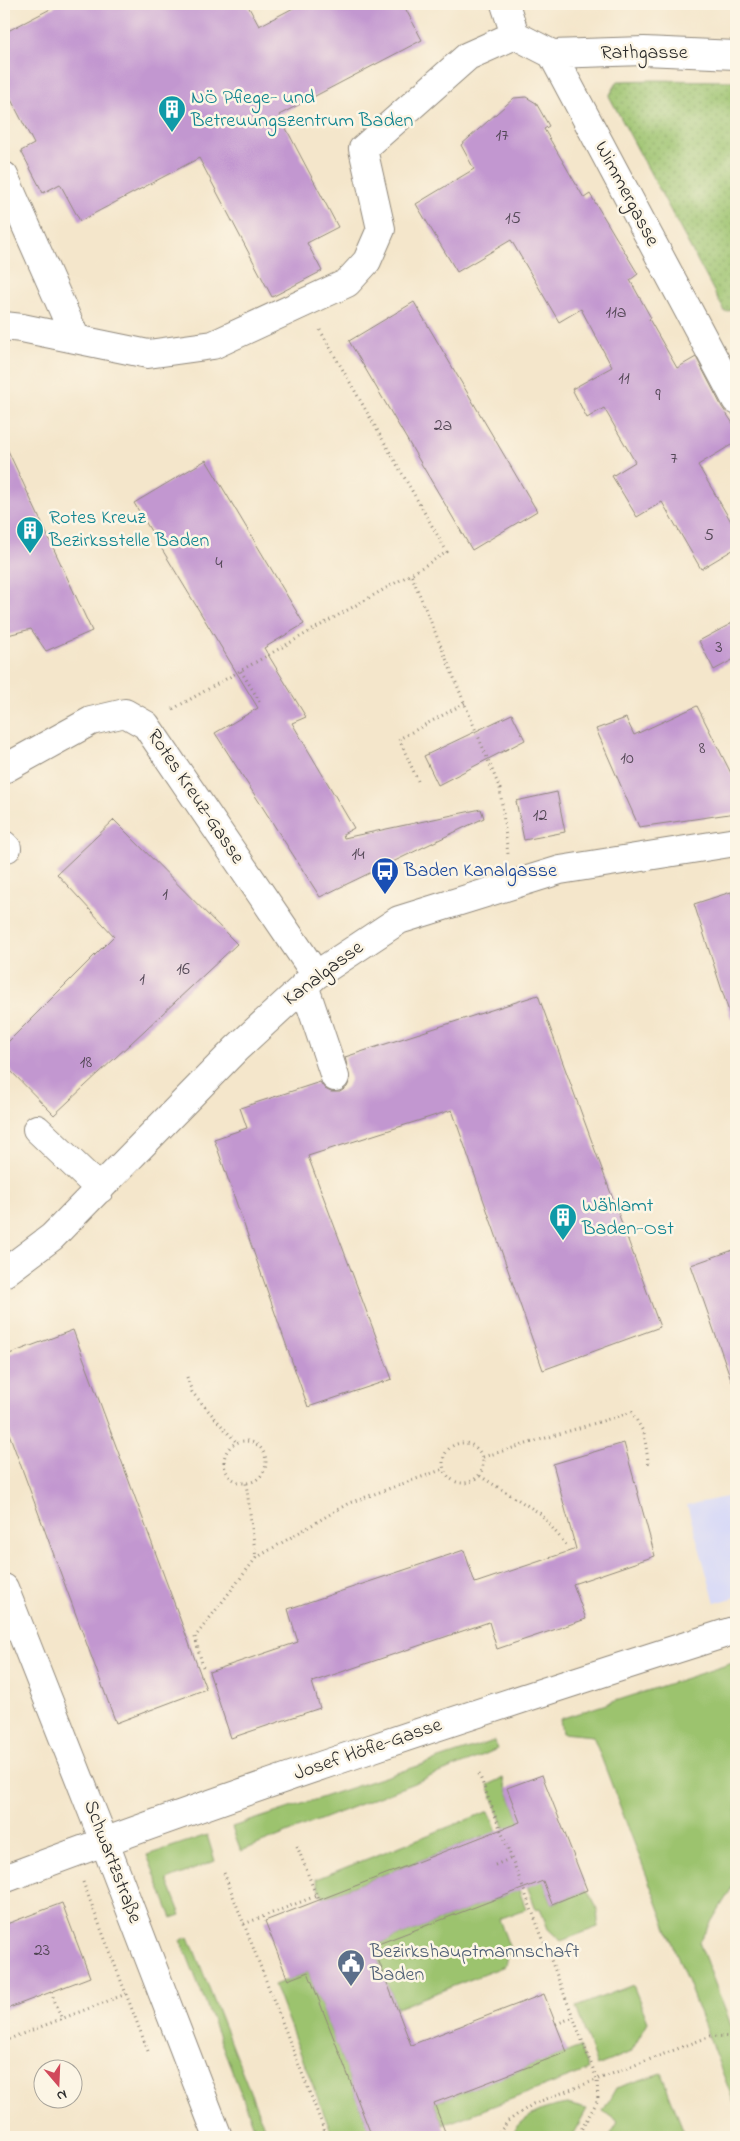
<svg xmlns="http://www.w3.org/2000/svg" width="740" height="2141" font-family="'Indie Flower',sans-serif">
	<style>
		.built { fill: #d6d8f8 }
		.grass { fill: #9cc36e; stroke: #64774c }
		.park { fill: url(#park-dots); stroke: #64774c }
		.building { fill: #c297d0 }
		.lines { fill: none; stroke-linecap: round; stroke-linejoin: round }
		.minor-casing { stroke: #90887b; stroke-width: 30 }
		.path { stroke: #90887b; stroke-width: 3; stroke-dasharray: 1 4; stroke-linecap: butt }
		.minor { stroke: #fff; stroke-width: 28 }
		.labels { text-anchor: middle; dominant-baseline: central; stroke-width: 5; stroke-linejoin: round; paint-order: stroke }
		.number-label { font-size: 18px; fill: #514654 }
		.street-label { font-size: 20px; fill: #2b2b2b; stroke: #fcf5e5 }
		.culture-label { font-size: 20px; fill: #0d838f; stroke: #fcf5e5; text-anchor: start }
		.transit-label { font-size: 20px; fill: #164399; stroke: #fcf5e5; text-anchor: start }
		.service-label { font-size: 20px; fill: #4e5e75; stroke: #fcf5e5; text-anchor: start }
	</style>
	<defs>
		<pattern id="park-dots" width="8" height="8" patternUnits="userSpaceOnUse" patternTransform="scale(1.25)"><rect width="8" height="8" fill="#9cc36e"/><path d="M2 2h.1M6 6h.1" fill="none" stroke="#7f9f5b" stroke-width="1.8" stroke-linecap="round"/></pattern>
	</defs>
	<rect width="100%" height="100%" fill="#fcf5e5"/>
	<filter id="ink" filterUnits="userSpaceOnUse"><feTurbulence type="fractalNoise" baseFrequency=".02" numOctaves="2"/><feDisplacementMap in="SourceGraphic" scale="10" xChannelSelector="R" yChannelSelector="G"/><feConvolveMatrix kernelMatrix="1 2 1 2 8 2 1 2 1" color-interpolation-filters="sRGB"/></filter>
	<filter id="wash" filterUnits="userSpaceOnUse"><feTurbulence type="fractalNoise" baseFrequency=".0096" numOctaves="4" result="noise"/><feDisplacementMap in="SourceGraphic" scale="20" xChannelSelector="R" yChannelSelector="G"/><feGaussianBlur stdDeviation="1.12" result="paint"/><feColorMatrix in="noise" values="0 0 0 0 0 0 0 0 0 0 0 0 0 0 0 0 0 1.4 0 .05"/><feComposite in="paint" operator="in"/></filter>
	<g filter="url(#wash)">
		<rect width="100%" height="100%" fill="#f4e6cb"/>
		<path class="built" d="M736 1495V1597L715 1603 687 1505Z"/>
		<path class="grass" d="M736 1662V1881L699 1942 736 2038V2108L593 1736 562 1733 560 1719Z
			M494 1741 497 1749 470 1761 241 1851 232 1827Z
			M503 1778 552 1904 587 1890C597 1903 598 1911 598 1927L561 1941 548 1929 540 1908 536 1909 488 1785Z
			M489 1811 505 1854 483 1836 323 1898 316 1879Z
			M207 1835 215 1861 167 1880 181 1915 172 1918 147 1855Z
			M510 1866 526 1909 499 1919 509 1946 505 1966 397 2008 373 1946 506 1895Z
			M189 1937 268 2137H258L181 1940Z
			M308 1972 370 2131 353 2137H333L274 1985Z
			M633 1985 648 2022 631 2052 597 2066 576 2007Z
			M580 2047 588 2070 443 2125 434 2103Z
			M661 2073 686 2137H609L618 2122 603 2111 616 2088Z
			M567 2104 587 2109 571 2137H510C523 2115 543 2108 567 2104Z"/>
		<path class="park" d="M652 80 736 81V308L725 312 609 96 618 81Z"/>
		<g id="blocks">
			<path class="building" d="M60 4H247L259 26 301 4H403L422 40 279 115 338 227 307 243 322 271 272 297 199 158 80 221 60 184 43 193 21 151 34 144 4 86V33Z
				M526 97 536 103 549 126 544 129 584 198 590 194 638 274 630 280 651 318 649 319 677 368 696 357 722 407 736 428V442L698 465 736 530V548L701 569 662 502 637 517 612 476 635 462 604 408 587 418 572 389 612 367 581 309 559 322 511 240 457 272 416 204 474 169 461 145 514 98Z
				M414 302 537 511 472 550 349 341Z
				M4 442 92 631 46 651 31 629 4 636Z
				M206 460 304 624 264 648 306 717 292 723 354 828 343 834 344 838 481 809 484 818 320 897 215 733 258 708 134 503Z
				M736 621V658L714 670 699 641Z
				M697 706 735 781 736 813 639 827 596 729 626 718 634 735Z
				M512 714 525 740 438 785 424 756Z
				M557 792 565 832 524 840 516 801Z
				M114 820 237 944 54 1115 4 1064V1046L114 936 57 874Z
				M731 892 736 908V1017L731 1018 694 904Z
				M538 995 660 1327 543 1370 452 1110 308 1156 392 1379 308 1407 214 1139 247 1128 240 1108 320 1082 325 1089 331 1092H340L347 1087 350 1080 345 1057Z
				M736 1249V1382H732L691 1265Z
				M73 1330 206 1689 116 1723 4 1420V1356Z
				M624 1443 655 1556 573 1584 586 1619 497 1649 489 1622 312 1682 320 1708 231 1738 209 1672 298 1642 288 1609 464 1550 475 1583 576 1549 553 1464Z
				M542 1775 587 1890 552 1904 543 1881 373 1946 411 2045 544 1994 567 2052 434 2103 447 2137H372L308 1972 288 1980 265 1921 520 1822 507 1788Z
				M62 1903 90 1977 4 2010V1925Z"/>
		</g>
	</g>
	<g filter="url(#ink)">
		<use href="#blocks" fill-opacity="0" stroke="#90887b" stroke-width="1"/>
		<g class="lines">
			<g class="minor-casing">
				<path id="minor" d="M505 4 515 35 552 54 736 400
					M552 54 644 51 736 55
					M4 176 76 339
					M4 326 22 328 148 354 213 345 347 283 367 261 381 229 363 149 468 56 515 35
					M4 769 91 721 125 713 146 725 316 975
					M4 845 7 848
					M304 985 335 1077
					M37 1129 100 1189
					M4 1273 52 1237 236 1049 316 975 399 920 560 870 736 842
					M4 1588 104 1841 218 2137
					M4 1879C245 1788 491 1708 736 1630"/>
			</g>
			<path class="path" d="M320 330 447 552 411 574 500 789 508 854
				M241 671 262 705
				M173 709 411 574
				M418 781 399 739 465 703
				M187 1377 192 1392 237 1443
				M224 1462a21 21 0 1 1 42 0a21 21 0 1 1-42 0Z
				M443 1463a20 20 0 1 1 40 0a20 20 0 1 1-40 0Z
				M483 1457 632 1412 644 1433 649 1467
				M480 1476 541 1514 567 1546
				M256 1558 349 1503 444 1469
				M203 1667 195 1637 256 1558 246 1483
				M479 1774 597 2079 598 2100 577 2137
				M297 1846 318 1900
				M495 1865 512 1858
				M224 1873 327 2137
				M83 1882 148 2051
				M244 1924 316 1896
				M51 1992 62 2019
				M556 2024 574 2017
				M4 2041 126 1994
				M496 2137 508 2121 533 2104 711 2036 736 2037"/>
			<use href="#minor" class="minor"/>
		</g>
	</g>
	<defs>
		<g id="building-pin" transform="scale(1.4375)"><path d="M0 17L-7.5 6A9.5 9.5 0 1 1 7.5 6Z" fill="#0f9aa8" stroke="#fcf5e5"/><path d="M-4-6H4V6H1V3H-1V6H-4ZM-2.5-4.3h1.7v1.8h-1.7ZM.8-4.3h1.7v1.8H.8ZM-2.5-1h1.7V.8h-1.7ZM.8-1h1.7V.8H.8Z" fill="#fff"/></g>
		<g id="bus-pin" transform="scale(1.4375)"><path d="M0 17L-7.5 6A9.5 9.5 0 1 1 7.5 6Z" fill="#1a4fb4" stroke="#fcf5e5"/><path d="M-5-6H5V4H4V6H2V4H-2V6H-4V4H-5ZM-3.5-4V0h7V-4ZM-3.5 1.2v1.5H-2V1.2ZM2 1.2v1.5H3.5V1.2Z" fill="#fff"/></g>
		<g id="civic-pin" transform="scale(1.4375)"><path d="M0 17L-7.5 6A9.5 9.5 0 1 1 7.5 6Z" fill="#5c6f8a" stroke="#fcf5e5"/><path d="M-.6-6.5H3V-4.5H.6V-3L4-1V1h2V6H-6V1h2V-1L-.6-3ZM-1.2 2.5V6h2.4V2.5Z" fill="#fff"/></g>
	</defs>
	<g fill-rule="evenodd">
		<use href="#building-pin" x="172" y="109"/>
		<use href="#building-pin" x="30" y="530"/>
		<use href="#bus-pin" x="385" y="871"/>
		<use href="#building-pin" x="563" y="1217"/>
		<use href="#civic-pin" x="351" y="1963"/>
	</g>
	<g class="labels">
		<g class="number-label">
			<text x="502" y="136">17</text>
			<text x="513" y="219">15</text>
			<text x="616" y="313">11a</text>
			<text x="624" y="379">11</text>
			<text x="658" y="396">9</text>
			<text x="443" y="426">2a</text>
			<text x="674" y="459">7</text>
			<text x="709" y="536">5</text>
			<text x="219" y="564">4</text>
			<text x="719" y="648">3</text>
			<text x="702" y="749">8</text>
			<text x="627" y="759">10</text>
			<text x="540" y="816">12</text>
			<text x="358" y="855">14</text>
			<text x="165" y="895">1</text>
			<text x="183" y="970">16</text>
			<text x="142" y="980">1</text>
			<text x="86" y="1063">18</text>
			<text x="42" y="1951">23</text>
		</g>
		<g class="street-label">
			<text x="644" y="53">Rathgasse</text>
			<text transform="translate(626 194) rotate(62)">Wimmergasse</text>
			<text transform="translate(195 797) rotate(56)">Rotes Kreuz-Gasse</text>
			<text transform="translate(324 974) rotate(-37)">Kanalgasse</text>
			<text transform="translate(368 1750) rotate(-19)">Josef Höfle-Gasse</text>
			<text transform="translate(112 1862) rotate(69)">Schwartzstraße</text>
		</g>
		<g class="culture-label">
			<text x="191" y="98">NÖ Pflege- und<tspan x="191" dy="23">Betreuungszentrum Baden</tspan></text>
			<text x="49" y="518">Rotes Kreuz<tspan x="49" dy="23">Bezirksstelle Baden</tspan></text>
			<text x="582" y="1206">Wählamt<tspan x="582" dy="23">Baden-Ost</tspan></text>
		</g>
		<g class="transit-label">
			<text x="404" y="871">Baden Kanalgasse</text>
		</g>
		<g class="service-label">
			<text x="370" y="1952">Bezirkshauptmannschaft<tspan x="370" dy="23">Baden</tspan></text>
		</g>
	</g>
	<rect width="740" height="2141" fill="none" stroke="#fcf5e5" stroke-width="20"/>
	<g transform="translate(58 2084) rotate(161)"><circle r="24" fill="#fcf5e5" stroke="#a8a49b"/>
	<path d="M0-4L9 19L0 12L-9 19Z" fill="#d1495b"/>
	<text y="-8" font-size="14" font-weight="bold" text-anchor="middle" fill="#2b2b2b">N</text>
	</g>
</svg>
